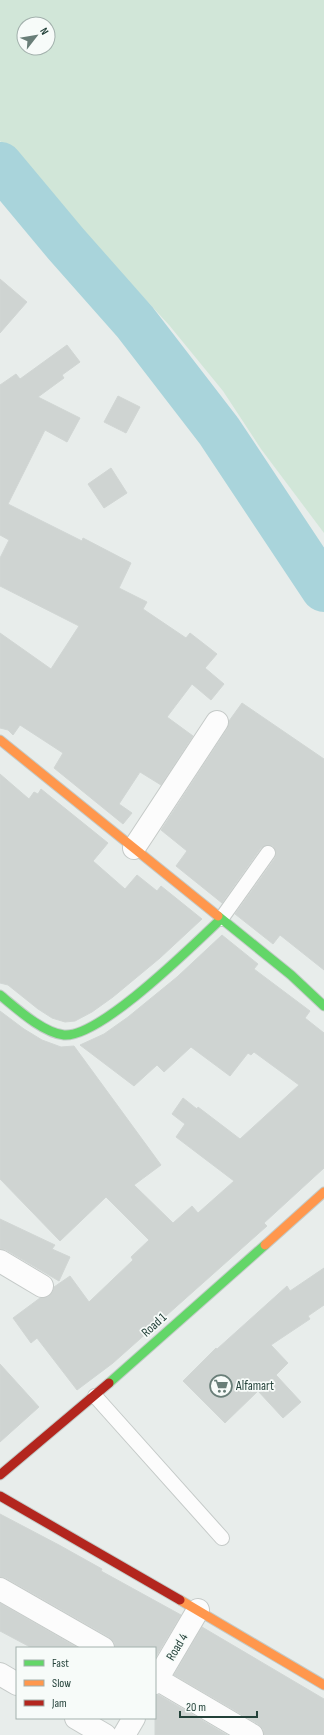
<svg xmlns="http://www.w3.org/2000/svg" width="324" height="1735" font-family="'Sofia Sans Condensed',sans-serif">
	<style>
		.green { fill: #d1e6d8; fill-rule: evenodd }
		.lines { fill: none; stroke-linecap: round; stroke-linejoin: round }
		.river { stroke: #a9d4db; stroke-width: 46 }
		.building { fill: #cfd4d2; stroke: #d1d6d4 }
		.lane-casing { stroke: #c5cac8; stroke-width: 16 }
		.street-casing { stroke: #c5cac8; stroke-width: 24 }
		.fast-casing { stroke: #c3cbc8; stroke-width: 11 }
		.slow-casing { stroke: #c3cbc8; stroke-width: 11 }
		.jam-casing { stroke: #c3cbc8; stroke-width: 11 }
		.lane { stroke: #fcfcfc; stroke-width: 14 }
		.street { stroke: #fcfcfc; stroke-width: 22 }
		.fast { stroke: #63d668; stroke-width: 9 }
		.slow { stroke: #ff974d; stroke-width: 9 }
		.jam { stroke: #b3261e; stroke-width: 9 }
		.labels { text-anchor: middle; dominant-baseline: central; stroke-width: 3.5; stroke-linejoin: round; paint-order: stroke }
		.street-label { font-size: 13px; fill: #24423a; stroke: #f7fbf9 }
		.poi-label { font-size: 13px; fill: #24423a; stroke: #f7fbf9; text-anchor: start }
	</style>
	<rect width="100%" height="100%" fill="#e8edeb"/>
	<path class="green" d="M0 0H324V533L261 449 223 391 169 325 0 141ZM24 24H48V48H24Z"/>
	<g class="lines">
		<path class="river" d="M0 165 66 244 135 322 219 431 324 589"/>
	</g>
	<path class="building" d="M0 279 27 302 0 333Z
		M67 345 80 362 62 375 64 378 38 397 80 418 67 442 45 430 8 504 82 541 83 538 131 563 119 588 147 602 143 609 186 638 190 633 217 654 205 668 224 684 211 700 192 684 167 717 193 736 161 785 140 772 119 804 132 813 123 824 54 768 63 753 20 725 13 735 8 730 0 728V633L51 669 79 626 0 586V558L9 540 0 535V385L16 374 20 379Z
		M118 396 140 407 126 433 104 422Z
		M111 468 127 493 104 508 88 484Z
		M242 703 324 759V970L280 935 273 944 235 914 275 858 276 853 273 846 268 845 261 848 222 903 176 866 187 851 161 830 227 729 229 721Z
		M0 774 29 799 34 792 38 794 41 789 108 843 93 861 125 889 137 875 157 891 161 886 202 919 160 958 113 997 92 1012 75 1021 65 1022 52 1018 38 1009 8 985 0 983Z
		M222 935 258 964 254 969 310 1011 305 1018 324 1033V1168L264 1223 267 1226 113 1363 77 1390 37 1338 31 1343 13 1318 40 1298 48 1297 52 1293 54 1287 70 1276 89 1302 133 1260 131 1257 149 1240 106 1197 60 1241 0 1179V1011L24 1029 42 1040 61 1047 74 1046 161 1165 134 1185 173 1223 192 1206 198 1213 234 1181 176 1137 185 1124 172 1114 183 1098 197 1109 198 1107 240 1139 299 1085 254 1052 251 1055 248 1053 230 1076 191 1047 164 1072 157 1065 134 1086 80 1045 104 1034 128 1017 177 977Z
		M0 1219 55 1245 52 1249 70 1257 59 1281 6 1250 0 1249Z
		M324 1268V1305L308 1316 310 1319 271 1345 288 1363 276 1375 301 1402 283 1418 258 1391 225 1423 183 1381 216 1348 217 1349 287 1286 290 1291Z
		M0 1364 39 1407 0 1442Z
		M0 1514 59 1545 102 1569 101 1571 181 1615 155 1658V1648H115L114 1642 109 1637 6 1578 0 1577Z
		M0 1603 78 1648H32L0 1631Z
		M202 1627 324 1699V1735H264L263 1729 258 1724 174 1675Z
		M155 1695H159L227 1735H155Z"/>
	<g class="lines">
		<g class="lane-casing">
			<path id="lane" d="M221 919 268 853
				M95 1396 222 1538"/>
		</g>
		<g class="street-casing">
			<path id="street" d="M134 848 217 722
				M0 1261 42 1286
				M0 1589 103 1648
				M0 1674 17 1684
				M155 1678 252 1735
				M155 1683 198 1610
				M76 1718 105 1735
				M124 1735 134 1718"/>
		</g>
		<g class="fast-casing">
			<path id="fast" d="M218 916 291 975 324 1006
				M0 995C16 1008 43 1033 64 1035 100 1038 193 945 221 919
				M109 1383 265 1245"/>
		</g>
		<g class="slow-casing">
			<path id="slow" d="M0 740 218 916
				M265 1245 324 1192
				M180 1600 324 1685"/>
		</g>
		<g class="jam-casing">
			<path id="jam" d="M0 1475 109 1383
				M0 1496 180 1600"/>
		</g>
		<use href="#lane" class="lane"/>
		<use href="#street" class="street"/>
		<use href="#fast" class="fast"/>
		<use href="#slow" class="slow"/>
		<use href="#jam" class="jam"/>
	</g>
	<defs>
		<g id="supermarket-ring" transform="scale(1.15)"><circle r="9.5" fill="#f7fbf9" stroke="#697e78" stroke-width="1.5"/><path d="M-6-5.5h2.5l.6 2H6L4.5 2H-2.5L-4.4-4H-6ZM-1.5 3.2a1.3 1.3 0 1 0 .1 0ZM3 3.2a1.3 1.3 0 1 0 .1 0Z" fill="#697e78"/></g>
	</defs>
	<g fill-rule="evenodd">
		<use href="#supermarket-ring" x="221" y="1386"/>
	</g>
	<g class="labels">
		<g class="street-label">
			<text transform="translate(154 1325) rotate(-42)">Road 1</text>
			<text transform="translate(177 1647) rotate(-59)">Road 4</text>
		</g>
		<g class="poi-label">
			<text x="236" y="1386">Alfamart</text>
		</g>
	</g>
	<rect x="16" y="1647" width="140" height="72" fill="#f7fbf9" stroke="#a3b1ad"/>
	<rect x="24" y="1660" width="20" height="6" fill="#63d668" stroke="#a3b1ad"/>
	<text x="52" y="1667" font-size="12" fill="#24423a">Fast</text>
	<rect x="24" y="1680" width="20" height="6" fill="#ff974d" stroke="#a3b1ad"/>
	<text x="52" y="1687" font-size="12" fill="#24423a">Slow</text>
	<rect x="24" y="1700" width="20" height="6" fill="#b3261e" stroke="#a3b1ad"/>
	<text x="52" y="1707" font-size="12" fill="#24423a">Jam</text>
	<g transform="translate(36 36) rotate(59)"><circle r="19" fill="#f7fbf9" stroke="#a3b1ad"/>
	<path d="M0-3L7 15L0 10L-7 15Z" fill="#697e78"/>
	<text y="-6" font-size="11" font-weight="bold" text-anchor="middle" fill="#24423a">N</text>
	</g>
	<path d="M180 1711v6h77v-6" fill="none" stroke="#24423a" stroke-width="2"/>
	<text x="186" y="1711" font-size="12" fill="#24423a" stroke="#f7fbf9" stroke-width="3" paint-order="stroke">20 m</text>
</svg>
